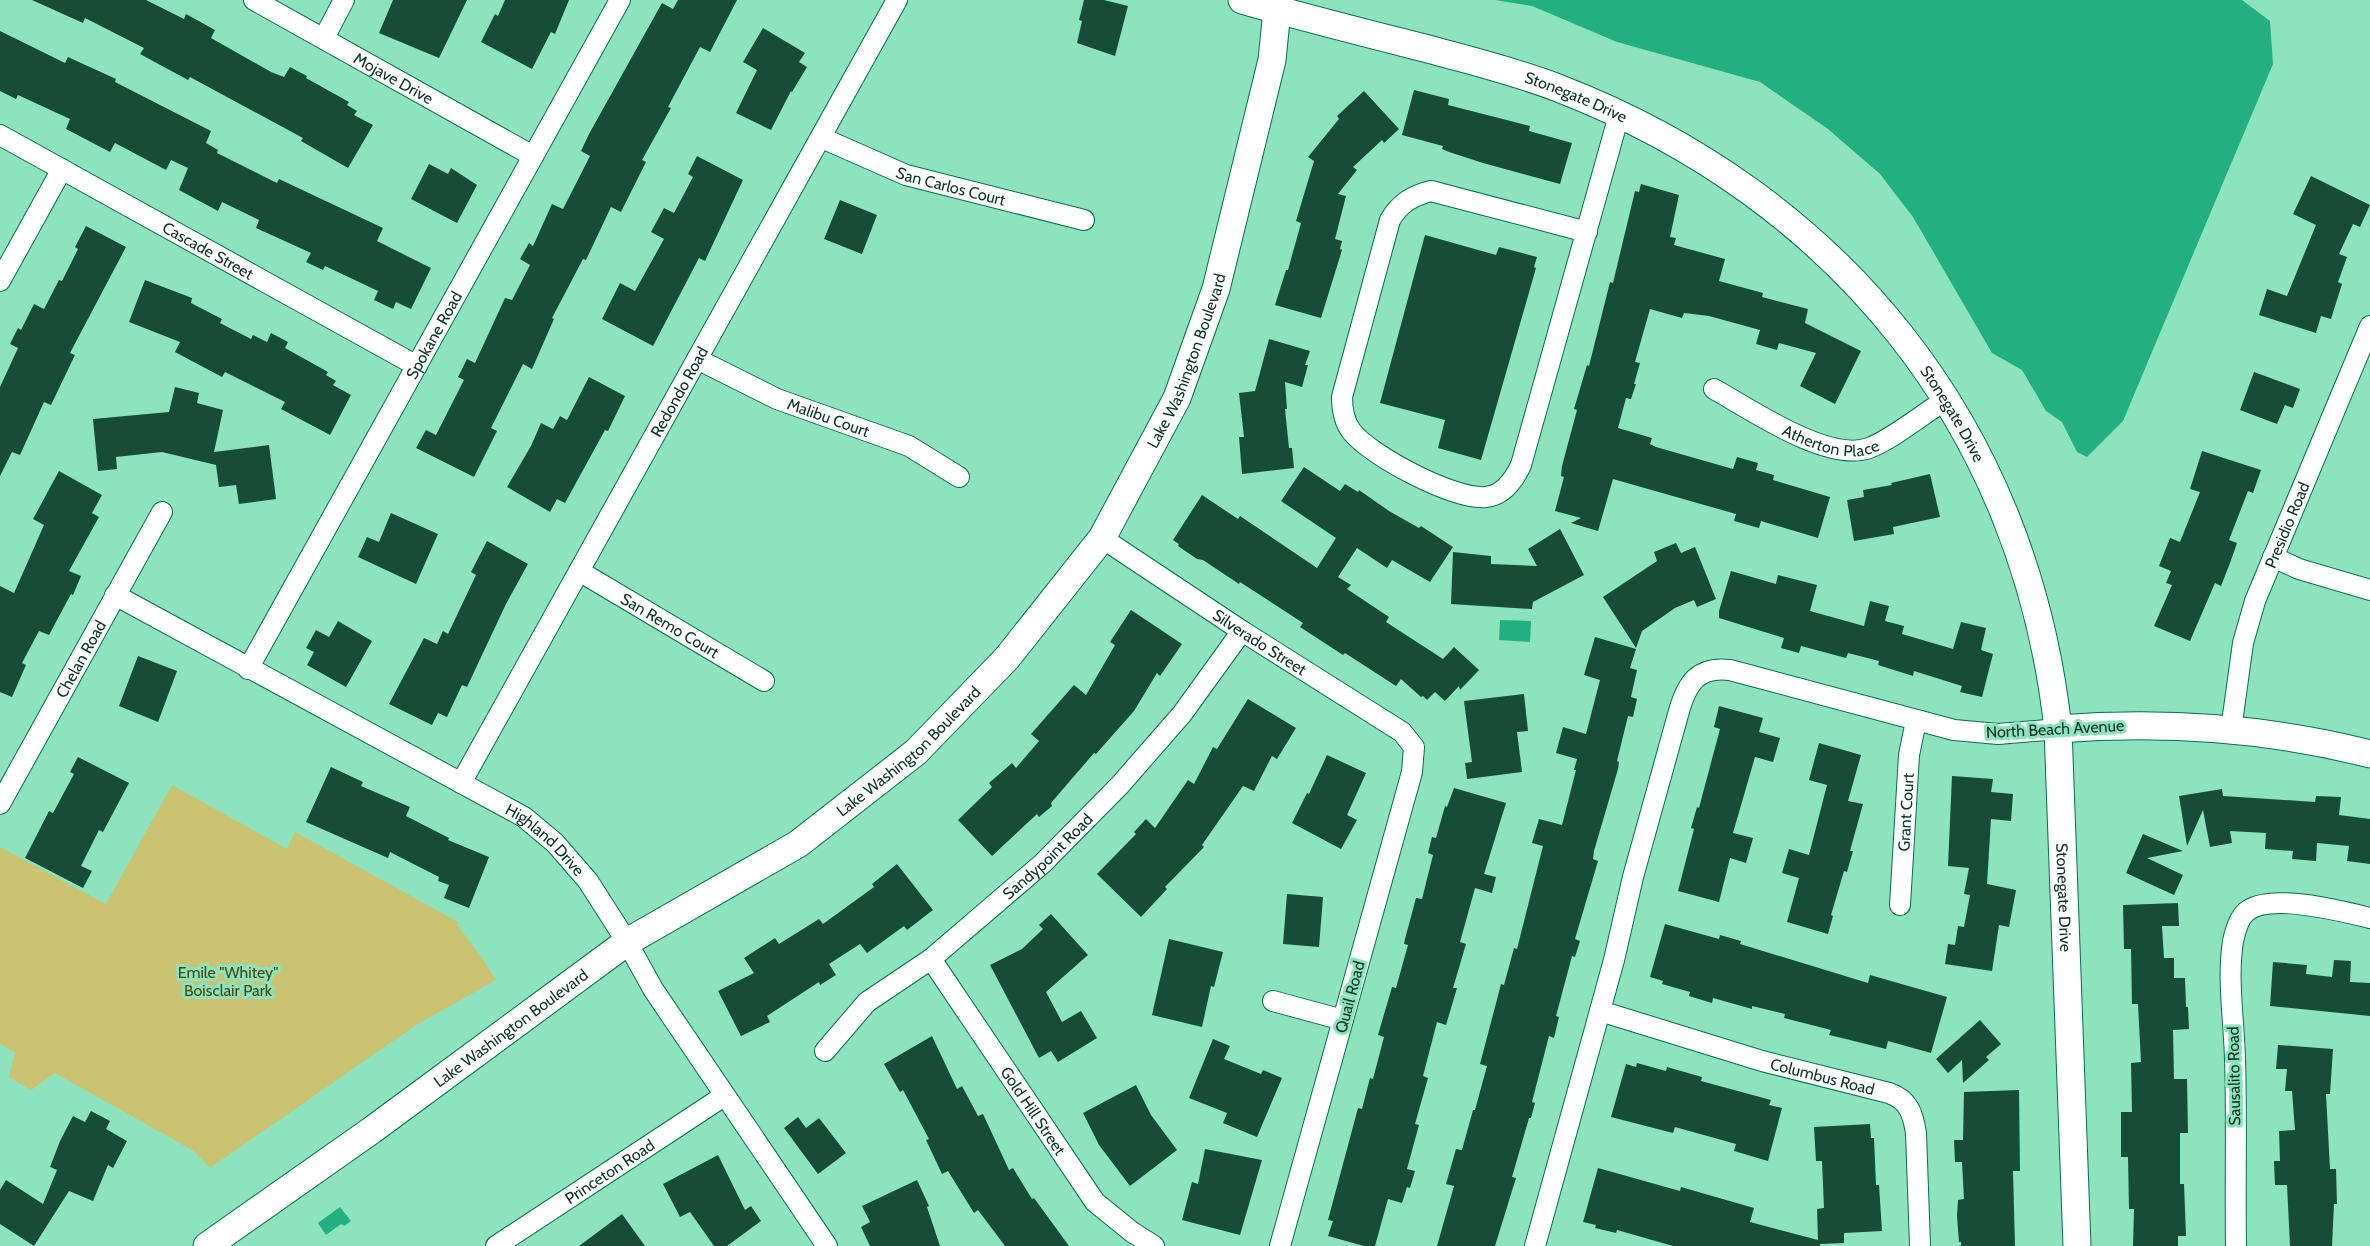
<svg xmlns="http://www.w3.org/2000/svg" width="2370" height="1246" font-family="Cabin,sans-serif">
	<style>
		.green { fill: #c9c372 }
		.water { fill: #24af80 }
		.building { fill: #174d38 }
		.lines { fill: none; stroke-linecap: round; stroke-linejoin: round }
		.street-casing { stroke: #046f4f; stroke-width: 22 }
		.secondary-casing { stroke: #046f4f; stroke-width: 29 }
		.street { stroke: #fff; stroke-width: 20 }
		.secondary { stroke: #fff; stroke-width: 27 }
		.labels { text-anchor: middle; dominant-baseline: central; stroke-width: 6; stroke-linejoin: round; paint-order: stroke }
		.street-label { font-size: 16px; fill: #0d3224; stroke: #8ce3bd }
		.park-label { font-size: 16px; fill: #4d4809; stroke: #8ce3bd }
	</style>
	<rect width="100%" height="100%" fill="#8ce3bd"/>
	<path class="green" d="M172 785 287 849 295 832 458 922 457 925 480 955 496 980 416 1025 210 1168 194 1151 55 1073 31 1090 9 1077 15 1052 0 1044V847L106 904Z"/>
	<path class="water" d="M1495 0H2242L2270 21 2273 64 2123 421 2087 457 2077 452 2062 422 2046 411 2022 370 1992 353 1913 217 1880 174 1828 129 1760 82 1617 42 1532 6Z
		M1500 620 1531 621 1530 642 1499 640Z
		M340 1207 351 1221 344 1226 341 1224 326 1235 318 1223Z"/>
	<path class="building" d="M32 0H146L184 19 186 14 215 30 211 38 271 72 284 77 290 67 307 76 306 78 349 102 347 105 357 111 354 115 373 125 348 168 301 141 303 138 190 77 188 80 140 54 144 48 85 18 83 23Z
		M393 0H467L439 58 379 33Z
		M505 0H569L555 34 551 32 532 69 481 42 495 14 498 16Z
		M678 0H737L710 52 700 47 668 107 671 108 642 160 646 162 621 212 611 207 586 260 583 259 552 318 554 319 532 369 523 364 491 428 497 431 474 477 416 448 426 430 436 435 464 380 458 377 467 359 475 363 505 298 512 300 530 265 520 259 529 243 533 246 552 204 563 209 590 156 581 151 589 134 662 3 673 9Z
		M1084 0H1104L1128 6 1115 56 1077 43 1082 21 1079 20Z
		M763 28 805 53 799 62 807 67 792 92 791 91 771 130 736 113 757 70 743 62Z
		M0 31 65 63 68 57 116 79 115 82 211 131 206 143 218 150 217 153 277 183 279 179 383 228 377 241 431 268 411 309 396 302 393 309 374 300 378 291 325 266 323 270 306 262 311 253 256 228 259 220 222 202 218 211 179 190 188 168 171 160 166 170 115 143 110 152 66 129 70 119 18 95 16 99 0 91Z
		M1414 90 1449 99 1448 105 1530 126 1529 131 1572 143 1560 184 1483 163 1449 152 1442 149 1443 146 1402 135Z
		M1364 91 1399 129 1384 143 1382 140 1353 167 1357 170 1338 194 1346 196 1335 239 1342 241 1340 249 1342 250 1321 318 1275 305 1286 270H1288L1301 223 1296 221 1314 161 1308 157 1339 119 1337 116Z
		M697 156 743 180 705 261 699 258 653 346 602 319 620 283 635 291 664 239 651 232 664 208 674 213 693 177 688 174Z
		M429 164 448 174 451 168 477 185 457 223 411 199Z
		M2311 176 2370 205 2360 227 2353 224 2339 254 2347 257 2338 282 2342 284 2331 319 2321 316 2316 333 2259 315 2267 289 2287 296 2316 225 2293 214Z
		M1641 184 1679 195 1670 237 1676 238 1674 245 1725 259 1719 281 1763 293 1762 297 1808 309 1805 323 1861 351 1835 404 1800 386 1816 353 1779 343 1777 350 1756 344 1760 330 1709 316 1684 313 1682 318 1650 309 1635 362 1640 363 1634 384H1636L1631 399 1626 398 1618 428 1652 438 1650 444 1656 447 1733 469 1737 457 1758 463 1756 470 1774 475 1773 480 1830 497 1818 538 1761 521 1759 528 1734 521 1736 514 1613 479 1598 531 1571 523 1581 518 1555 511 1564 477 1561 476 1562 466 1577 410 1574 409 1587 365 1589 366 1610 282 1613 283 1635 191 1639 192Z
		M840 200 877 215 862 254 824 239Z
		M86 226 126 247 70 353 75 355 51 405 44 402 20 455 12 452 0 476V387L18 348 10 344 18 328 21 330 34 304 44 309 59 280 62 281 78 249 75 247Z
		M1425 235 1496 255 1499 247 1537 257 1534 267 1536 268 1481 460 1438 448 1445 420 1380 403Z
		M145 280 192 298 191 303 222 319 220 323 251 339 253 335 267 342 271 333 288 342 285 348 328 372 326 375 336 381 333 385 351 395 330 435 281 409 285 402 225 372 222 377 175 352 180 342 129 322Z
		M1269 339 1310 351 1305 365H1308L1302 387 1285 382 1287 409H1285L1289 448H1292L1294 468 1242 474 1239 437H1244L1239 393 1255 391Z
		M2254 372 2300 389 2293 408 2285 405 2277 424 2240 410Z
		M589 377 625 396 608 431 605 430 565 503 557 499 550 512 507 487 531 446 541 423 553 429 560 416 567 420Z
		M175 387 199 393 197 403 223 410 214 452 269 445 276 499 239 504 236 485 219 487 216 465 162 452 116 457 117 469 98 471 93 419 169 412Z
		M2202 451 2261 470 2253 493 2248 491 2229 540 2237 543 2230 563 2221 586 2215 583 2190 641 2154 626 2172 585 2166 583 2171 571 2159 566 2170 538 2180 542 2200 492 2190 489Z
		M1304 467 1340 491 1345 484 1358 492 1359 490 1389 511 1419 528 1421 526 1453 547 1430 582 1392 560 1387 568 1357 548 1338 577 1351 585 1347 589 1389 617 1386 622 1443 659 1454 647 1479 670 1460 690 1459 686 1445 701 1435 692 1427 700 1423 696 1421 697 1401 679 1396 686 1345 653 1343 655 1300 627 1303 623 1240 582 1239 584 1203 560 1197 559 1178 546 1179 544 1173 540 1202 495 1238 519 1240 516 1317 568 1336 538 1281 501Z
		M59 471 102 495 92 513 99 517 69 571 81 576 73 595 71 594 49 635 39 631 22 663 26 665 12 697 0 692V586L14 593 44 525 33 519Z
		M1930 474 1940 517 1893 527 1894 534 1854 541 1847 500 1864 497 1863 490 1892 485 1891 483Z
		M391 513 438 534 416 584 358 557 367 537 379 542Z
		M1560 529 1584 575 1533 602 1532 609 1451 604 1453 552 1491 556V564L1537 566 1528 549Z
		M487 541 528 564 506 604 467 687 462 685 447 717 438 713 432 725 389 704 424 638 437 644 443 631 448 634 476 575 471 572Z
		M1676 543 1681 553 1695 547 1716 599 1697 607 1694 600 1675 608 1642 631 1636 648 1603 597 1657 561 1654 552Z
		M1731 571 1776 584 1778 575 1817 585 1810 611 1864 626 1870 601 1889 606 1885 621 1904 626 1902 634 1953 649 1961 622 1986 628 1981 650 1993 654 1982 697 1960 692 1962 686 1914 671 1913 676 1878 665 1879 661 1848 653 1846 658 1801 646 1799 653 1781 648 1784 638 1719 618V611Z
		M1131 610 1182 644 1160 676 1157 673 1134 711 1096 754 1094 753 1051 803 1052 806 1039 817 1037 814 992 856 958 820 992 787 989 783 1012 763 1016 768 1039 741 1031 734 1074 685 1086 695 1115 645 1110 642Z
		M338 621 372 641 346 687 307 665 314 652 306 648 316 630 329 637Z
		M1595 637 1636 649 1630 668 1637 670 1631 697 1637 699 1633 717 1628 716 1617 761 1619 762 1618 769 1594 851 1593 859 1598 861 1575 939 1580 941 1575 957 1572 956 1556 1016 1559 1017 1554 1038 1549 1036 1532 1102 1535 1103 1531 1118H1529L1512 1177 1516 1178 1495 1246H1437L1454 1186 1446 1184 1456 1149 1462 1150 1473 1110H1475L1487 1066 1480 1064 1495 1007 1501 984 1504 985 1514 948 1517 949 1543 846 1532 843 1539 819 1562 825 1576 770H1574L1577 759 1556 753 1563 727 1586 734 1600 680 1584 675Z
		M138 656 177 671 158 722 119 706Z
		M1524 694 1528 731 1517 732 1522 772 1467 779 1465 763 1472 762 1464 701Z
		M1248 699 1296 728 1277 759 1272 756 1254 791 1243 786 1202 845 1204 847 1165 887 1167 889 1141 917 1097 874 1136 834 1134 832 1146 819 1155 828 1188 780 1194 784 1213 747 1217 749Z
		M1719 706 1763 718 1759 732 1780 738 1773 762 1755 757 1733 833 1753 838 1746 863 1730 858 1719 902 1678 891 1694 829 1691 828 1697 807 1699 808 1720 729 1714 727Z
		M1819 743 1861 755 1848 801 1863 804 1850 851H1853L1847 872 1844 871 1831 915 1833 916 1828 934 1787 922 1799 878 1782 873 1789 849 1809 855 1827 785 1809 780Z
		M1327 755 1366 773 1347 815 1357 820 1341 849 1292 823 1307 793 1309 794Z
		M78 757 129 783 103 832 99 830 81 866 92 871 83 888 25 858 49 811 53 813 74 774 70 772Z
		M331 767 363 782 361 786 410 807 406 816 449 838 448 840 489 857 469 908 444 898 449 885 438 881 439 877 390 852 388 858 306 822Z
		M1952 776 1993 779 1991 792 2013 794 2011 821 1991 819 1987 884 2016 890 2009 927 1999 925 1992 971 1945 964 1948 944 1955 945 1958 926 1964 927 1970 895 1964 894 1969 868 1948 866Z
		M1454 788 1506 803 1484 874 1496 877 1492 893 1475 888 1460 942 1466 944 1453 988H1457L1446 1025 1437 1022 1423 1076 1428 1078 1415 1124 1419 1125 1407 1169 1415 1171 1410 1188 1407 1187 1402 1203 1388 1199 1375 1246H1364L1328 1236 1333 1221 1328 1220 1358 1108 1362 1109 1370 1078 1373 1079 1384 1037 1378 1035 1392 987 1396 988 1408 945 1404 944 1405 939 1416 898 1422 899 1433 855 1428 853 1432 837 1436 838 1445 806 1447 807Z
		M2222 789 2223 796 2315 802 2316 796 2341 797 2339 815 2370 819V864L2347 861 2349 846 2317 843 2316 861 2292 859 2293 851 2265 849 2266 833 2230 831 2232 843 2210 847 2203 810 2187 846 2179 796Z
		M2143 834 2183 851 2147 858 2183 875 2174 895 2126 873Z
		M897 864 933 910 907 930 904 926 867 953 860 944 829 964 836 975 820 985 819 982 767 1016 770 1022 741 1036 718 991 754 973 744 958 775 938 779 944 819 919 823 924 874 887 872 884Z
		M1287 894 1323 897 1319 947 1283 944Z
		M2178 903 2179 926H2162L2164 958H2174V978H2185L2186 1007H2188L2189 1029 2173 1030 2174 1079H2187L2188 1133H2180V1184H2184L2186 1236H2178V1246H2133L2134 1209H2129L2128 1157H2121V1112H2132L2131 1063 2141 1062 2138 1004H2132L2131 949H2124L2123 905Z
		M1051 914 1088 955 1046 992 1062 1022 1081 1011 1097 1038 1058 1062 1051 1051 1039 1058 990 965 1022 949 1043 929 1039 925Z
		M1665 924 1719 939 1720 935 1741 941 1740 944 1868 983 1870 975 1947 997 1931 1053 1888 1041 1886 1049 1846 1039 1829 1035 1831 1030 1784 1018 1785 1014 1752 1006V1009L1713 998 1712 1003 1689 996 1690 992 1662 984 1663 981 1650 977Z
		M1169 939 1223 952 1214 987 1211 986 1202 1027 1152 1015Z
		M2334 960 2351 961 2350 982 2370 983V1016L2270 1006 2273 962 2307 965 2306 974 2332 977Z
		M1980 1020 2001 1044 1986 1057 1989 1060 1963 1083 1962 1060 1948 1073 1936 1059Z
		M932 1036 957 1089 962 1086 978 1116 983 1114 1009 1170 1013 1168 1032 1199 1034 1198 1069 1246H1005L978 1210 974 1213 948 1171 942 1174 926 1140 929 1139 903 1090 900 1092 884 1064Z
		M1213 1039 1230 1046 1224 1059 1261 1074 1263 1070 1282 1078 1257 1137 1223 1123 1227 1113 1189 1098Z
		M2278 1045 2333 1049 2330 1094H2326L2330 1169H2336L2337 1204H2334L2332 1246H2290L2287 1185H2275L2274 1161H2280L2279 1131 2295 1130 2292 1091H2285L2287 1069H2276Z
		M1637 1063 1666 1071 1667 1067 1702 1077 1701 1081 1771 1100 1769 1105 1782 1108 1768 1161 1734 1151 1736 1144 1675 1127 1673 1133 1611 1117 1626 1064 1636 1067Z
		M1136 1085 1151 1115 1177 1150 1130 1186 1099 1145 1083 1113Z
		M2019 1090 2020 1171H2013L2015 1246H1961V1242H1959L1957 1216 1958 1200 1964 1199 1962 1162H1955L1954 1140H1963L1964 1092Z
		M91 1111 110 1121 106 1129 127 1141 113 1168 108 1165 93 1201 69 1191 34 1246 0 1224V1190L6 1180 43 1204 57 1170 50 1167 60 1141 73 1116 85 1122Z
		M798 1117 806 1128 819 1118 846 1153 818 1174 784 1128Z
		M1870 1124 1871 1138H1874L1876 1185H1879L1882 1231 1844 1233V1243L1820 1244V1246H1673L1617 1230 1616 1233 1595 1228 1596 1225 1583 1222 1598 1168 1680 1191 1681 1187 1754 1208 1750 1222 1818 1240 1817 1209 1824 1208 1822 1161H1816L1814 1127Z
		M1205 1149 1262 1160 1240 1235 1182 1220 1192 1182 1198 1184Z
		M718 1155 745 1210 751 1206 761 1221 727 1246H714L690 1212 680 1217 663 1184Z
		M917 1180 929 1206 927 1207 940 1246H870L861 1227 870 1222 862 1206Z
		M622 1214 645 1246H579Z"/>
	<g class="lines">
		<g class="street-casing">
			<g id="street">
				<path id="s1" d="M254 0 533 156"/>
				<path d="M324 38 344 0"/>
				<path id="s2" d="M0 135 417 366"/>
				<path id="s3" d="M822 138 906 175 1084 220"/>
				<path d="M1587 232 1431 191C1412 196 1400 203 1390 220L1342 397C1342 410 1344 422 1352 432 1371 456 1454 500 1486 497 1504 495 1514 480 1521 465L1619 115"/>
				<path d="M0 281 62 169"/>
				<path id="s4" d="M697 359 777 399 909 446 959 477"/>
				<path id="s5" d="M1714 389C1750 409 1828 463 1869 448 1893 439 1924 413 1947 399"/>
				<path id="s6" d="M1102 538 1242 631 1402 732 1414 747 1412 772 1280 1246"/>
				<path d="M2273 557 2299 569 2370 590"/>
				<path id="s7" d="M579 571 764 681"/>
				<path id="s8" d="M115 595 524 817 555 843 588 881 627 942 653 989 827 1246"/>
				<path id="s9" d="M248 669 620 0"/>
				<path id="s10" d="M2231 730 2243 643 2255 601 2370 326"/>
				<path id="s11" d="M461 783 897 0"/>
				<path id="s12" d="M0 804 162 512"/>
				<path id="s13" d="M1900 905 1909 755 1916 721"/>
				<path id="s14" d="M931 959 1095 1202 1132 1232 1154 1246"/>
				<path d="M1273 1001 1343 1020"/>
				<path id="s15" d="M1600 1011 1762 1061 1889 1093C1909 1100 1913 1114 1916 1133L1920 1246"/>
				<path id="s16" d="M825 1051 867 1002 931 959 1043 863 1120 785 1182 714 1242 631"/>
				<path id="s17" d="M496 1246 724 1096"/>
				<path d="M1535 1246 1614 960 1633 877 1679 711C1687 683 1698 666 1730 670L1954 730 1998 734 2058 729"/>
				<path d="M2236 1246C2235 1184 2237 1121 2235 1059 2234 1020 2227 979 2233 941 2235 932 2239 918 2246 912 2268 892 2342 911 2370 918"/>
			</g>
		</g>
		<g class="secondary-casing">
			<g id="secondary">
				<path id="s18" d="M1242 0C1305 18 1369 34 1432 50 1475 62 1517 72 1558 88 1840 197 2025 427 2058 729L2077 1246"/>
				<path d="M2058 729C2163 721 2268 728 2370 754"/>
				<path id="s19" d="M207 1246 372 1130 627 942 798 844 916 752 1007 658 1102 538 1177 398 1216 289 1272 60 1278 0"/>
			</g>
		</g>
		<use href="#street" class="street"/>
		<use href="#secondary" class="secondary"/>
	</g>
	<g class="labels">
		<g class="street-label">
			<text stroke="none"><textPath href="#s1" startOffset="160">Mojave Drive</textPath></text>
			<text stroke="none"><textPath href="#s18" startOffset="348">Stonegate Drive</textPath></text>
			<text stroke="none"><textPath href="#s3" startOffset="138">San Carlos Court</textPath></text>
			<text stroke="none"><textPath href="#s2" startOffset="238">Cascade Street</textPath></text>
			<text stroke="none"><textPath href="#s9" startOffset="382">Spokane Road</textPath></text>
			<text stroke="none"><textPath href="#s19" startOffset="1346">Lake Washington Boulevard</textPath></text>
			<text stroke="none"><textPath href="#s11" startOffset="448">Redondo Road</textPath></text>
			<text stroke="none"><textPath href="#s18" startOffset="850">Stonegate Drive</textPath></text>
			<text stroke="none"><textPath href="#s4" startOffset="144">Malibu Court</textPath></text>
			<text stroke="none"><textPath href="#s5" startOffset="130">Atherton Place</textPath></text>
			<text stroke="none"><textPath href="#s10" startOffset="214">Presidio Road</textPath></text>
			<text stroke="none"><textPath href="#s7" startOffset="106">San Remo Court</textPath></text>
			<text stroke="none"><textPath href="#s6" startOffset="189">Silverado Street</textPath></text>
			<text stroke="none"><textPath href="#s12" startOffset="166">Chelan Road</textPath></text>
			<text transform="translate(2055 729) rotate(-3)">North Beach Avenue</text>
			<text stroke="none"><textPath href="#s19" startOffset="860">Lake Washington Boulevard</textPath></text>
			<text stroke="none"><textPath href="#s13" startOffset="93">Grant Court</textPath></text>
			<text stroke="none"><textPath href="#s8" startOffset="496">Highland Drive</textPath></text>
			<text stroke="none"><textPath href="#s16" startOffset="297">Sandypoint Road</textPath></text>
			<text stroke="none"><textPath href="#s18" startOffset="1354">Stonegate Drive</textPath></text>
			<text transform="translate(1350 997) rotate(-75)">Quail Road</text>
			<text stroke="none"><textPath href="#s19" startOffset="374">Lake Washington Boulevard</textPath></text>
			<text stroke="none"><textPath href="#s15" startOffset="232">Columbus Road</textPath></text>
			<text transform="translate(2234 1076) rotate(-91)">Sausalito Road</text>
			<text stroke="none"><textPath href="#s14" startOffset="183">Gold Hill Street</textPath></text>
			<text stroke="none"><textPath href="#s17" startOffset="136">Princeton Road</textPath></text>
		</g>
		<g class="park-label">
			<text x="228" y="972">Emile "Whitey"<tspan x="228" dy="18">Boisclair Park</tspan></text>
		</g>
	</g>
</svg>
